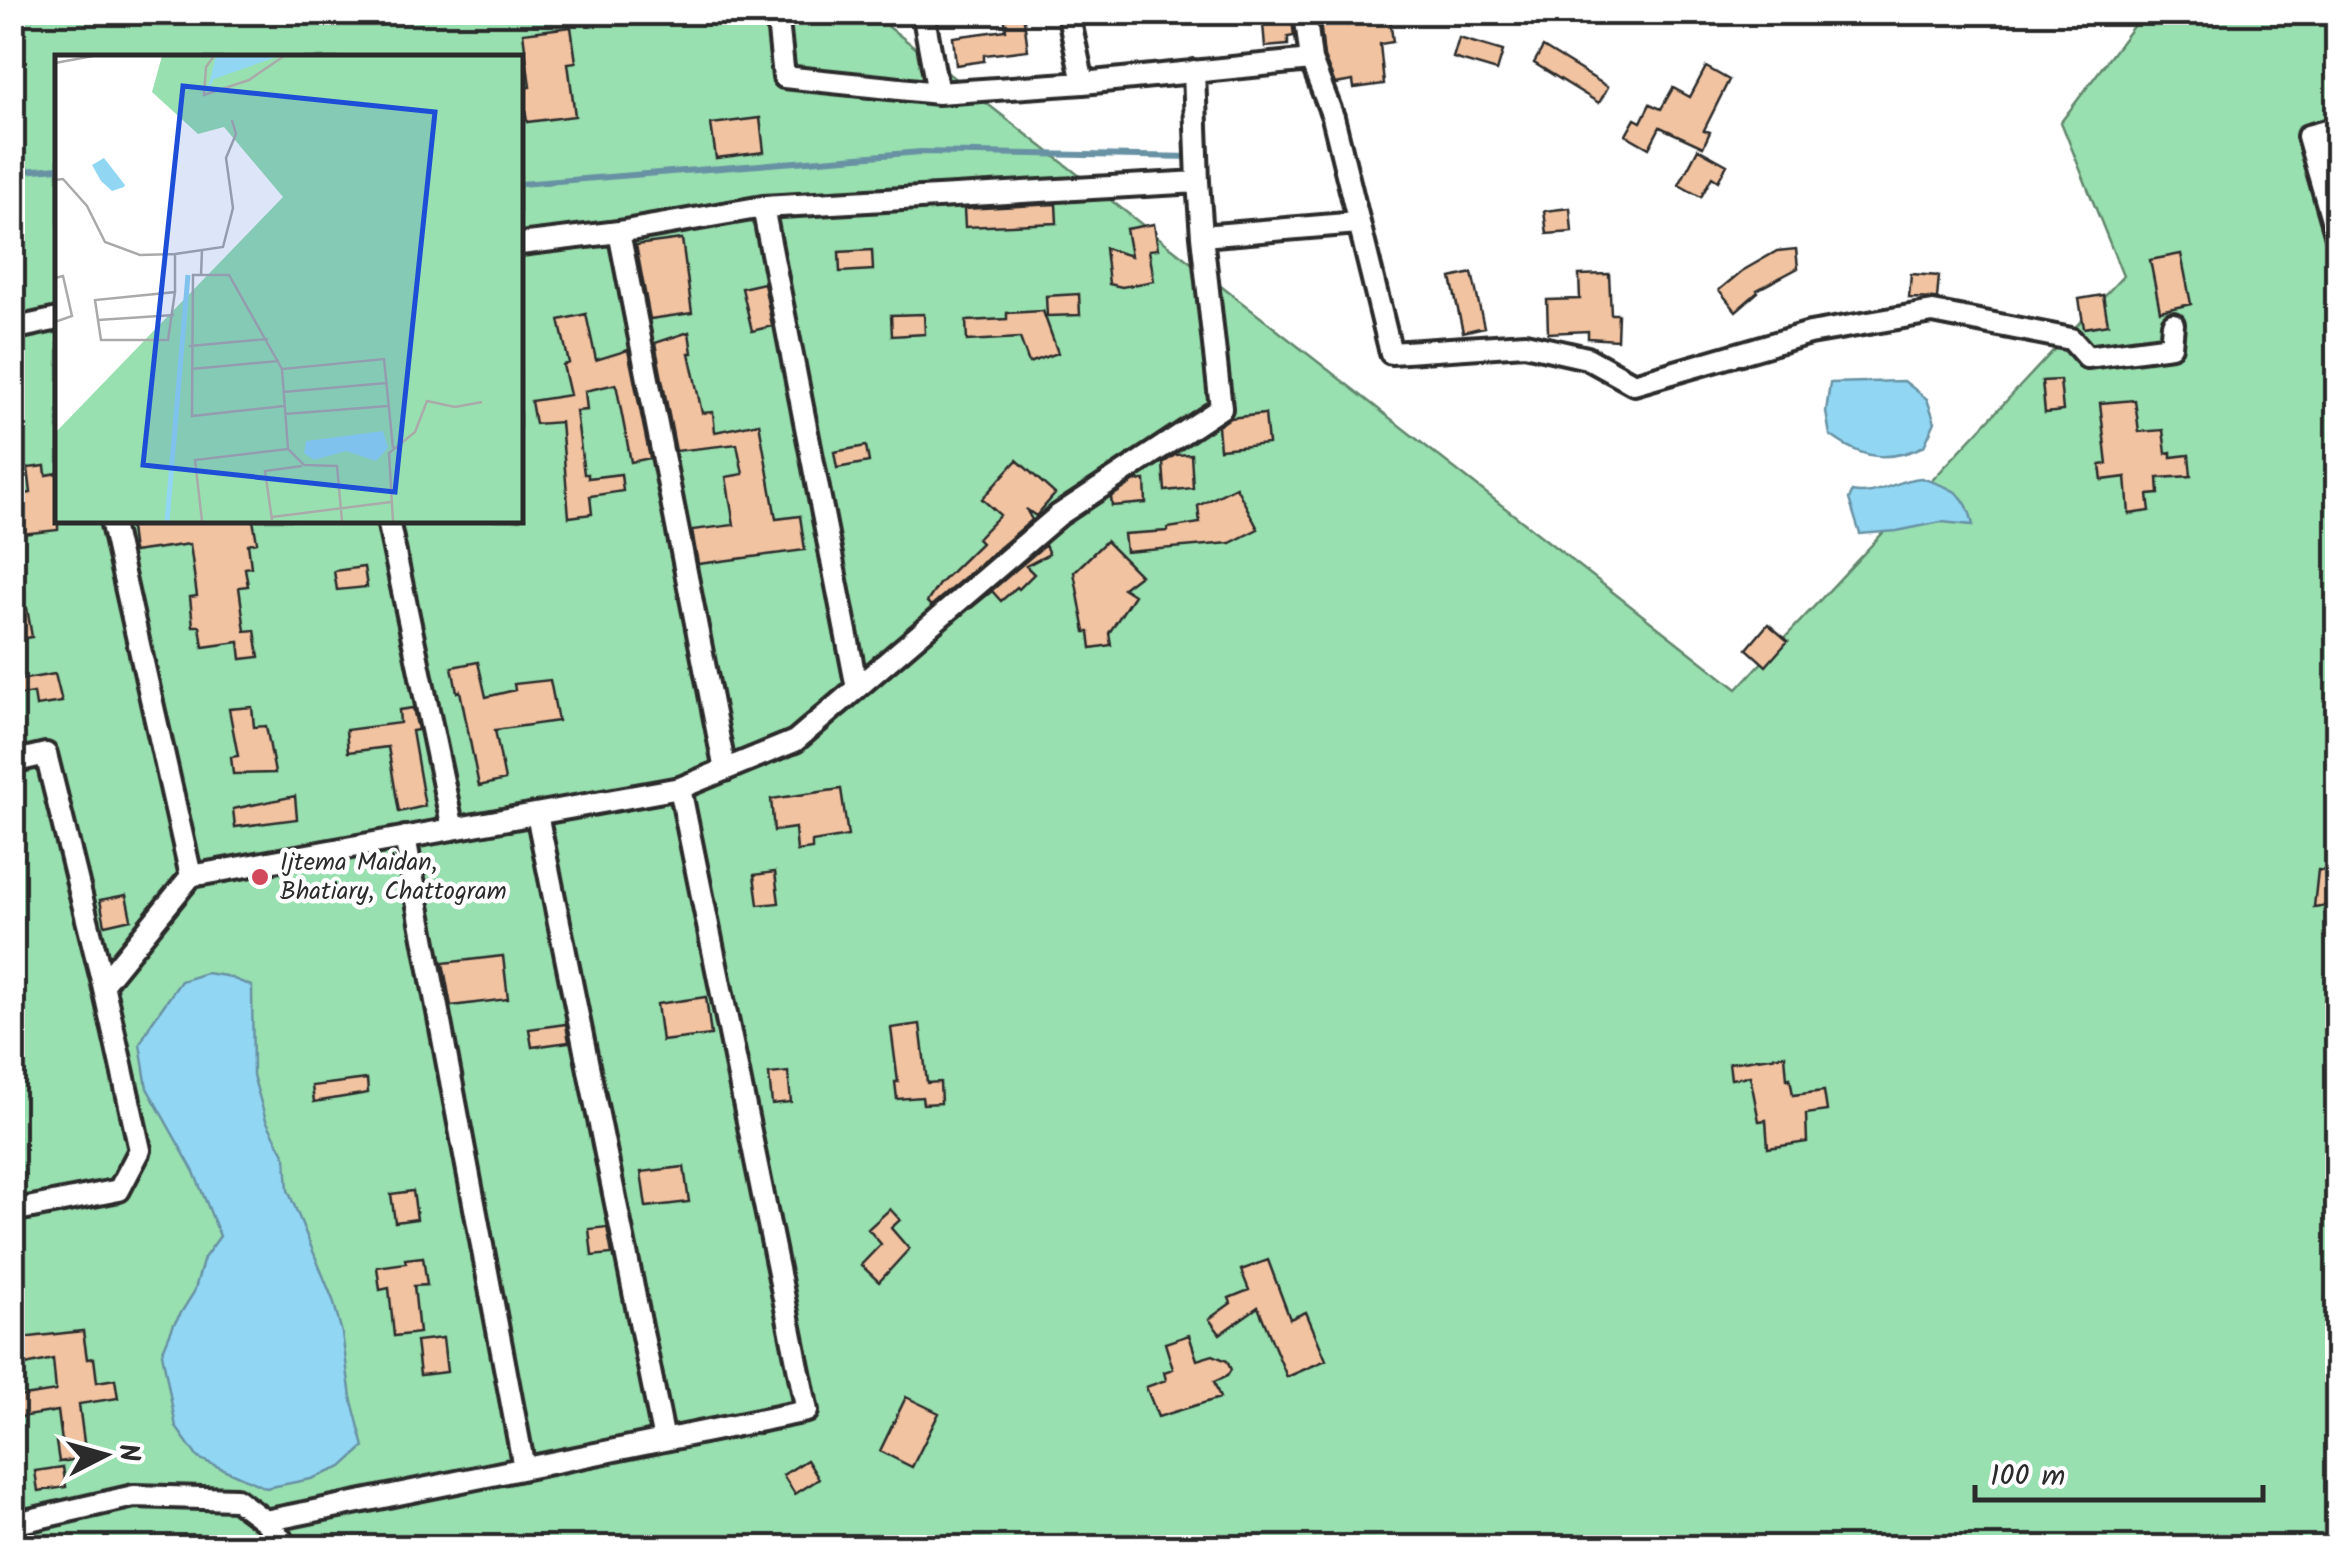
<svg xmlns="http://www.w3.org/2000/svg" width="2350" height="1560" font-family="Kalam,sans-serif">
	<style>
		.green { fill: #98e0af; stroke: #62866d; stroke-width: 2.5; fill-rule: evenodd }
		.water { fill: #91d6f3; stroke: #6892a3; stroke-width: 2.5 }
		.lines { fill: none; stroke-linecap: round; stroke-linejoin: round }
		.stream { stroke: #6892a3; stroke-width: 6 }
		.building { fill: #f1c3a1; stroke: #2b2b2b; stroke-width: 2.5 }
		.minor-casing { stroke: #2b2b2b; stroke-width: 28 }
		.minor { stroke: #fff; stroke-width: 20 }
		.poi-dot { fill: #d1495b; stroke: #fff; stroke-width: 4 }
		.labels { text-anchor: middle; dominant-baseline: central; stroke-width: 9; stroke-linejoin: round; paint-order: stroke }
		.poi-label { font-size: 25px; fill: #2b2b2b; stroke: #fff; text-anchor: start }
		.inset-river { fill: none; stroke: #91d6f3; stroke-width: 5 }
		.inset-road { fill: none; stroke: #aaa; stroke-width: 2.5 }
		.view { fill: #1d4ed8; fill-opacity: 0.15; stroke: #1d4ed8; stroke-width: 5 }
		.inset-edge { fill: none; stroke: #2b2b2b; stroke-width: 5 }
	</style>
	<rect width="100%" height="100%" fill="#fff"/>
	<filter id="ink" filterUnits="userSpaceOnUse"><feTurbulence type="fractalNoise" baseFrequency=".01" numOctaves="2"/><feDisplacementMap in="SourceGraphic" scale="20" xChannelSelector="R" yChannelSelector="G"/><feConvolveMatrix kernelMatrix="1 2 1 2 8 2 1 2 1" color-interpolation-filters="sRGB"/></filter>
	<g filter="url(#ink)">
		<path class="green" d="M12 13H871L1737 689 2123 276 2061 122 2143 13H2337V1547H13ZM58 58H520V520H58Z"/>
		<path class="water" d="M1904 381 1927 399 1935 422 1924 446C1888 463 1862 459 1830 435L1826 412 1830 383Z
			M1921 478C1952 489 1966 490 1973 525L1941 522 1897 531 1860 534 1849 499 1852 492C1876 497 1896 480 1921 478Z
			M206 973 226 976 252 986 253 1075 266 1120 286 1158 288 1190 333 1300 342 1333 351 1397 364 1447 342 1467 311 1479 266 1488 198 1458 176 1427 162 1353 174 1324 194 1292 204 1258 220 1236 194 1172 147 1088 140 1044 152 1022 181 981Z"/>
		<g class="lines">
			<path class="stream" d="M12 172 58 168
				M520 184 921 152 1194 157"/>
		</g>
		<path class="building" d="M1004 12H1023L1028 50 984 55V61L956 65 953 37 1006 30Z
			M1262 12H1291L1294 36 1288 37V45L1265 47Z
			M1319 12H1344L1346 25 1390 19 1393 42 1380 44 1384 84 1354 88 1353 81 1335 84 1324 57Z
			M571 27 576 62 568 63 575 116 527 122 522 88 530 87 523 33Z
			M1459 38 1503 51 1497 71 1453 58Z
			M1543 47 1608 87 1599 103 1534 63Z
			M1706 67 1729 80 1704 130 1710 132 1703 147 1660 127 1649 148 1626 135 1635 119 1641 122 1650 104 1661 109 1673 88 1690 97Z
			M760 118 764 152 716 158 711 124Z
			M1698 149 1727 165 1718 181 1712 177 1701 197 1679 185Z
			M1056 204 1057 223 965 227 964 209Z
			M1570 208 1572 232 1547 234 1544 211Z
			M1154 224 1158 249 1149 250 1154 281 1122 287 1109 284 1105 248 1131 256 1126 229Z
			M682 239 692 313 650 319 636 245Z
			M1796 249 1798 268 1757 290 1758 292 1736 311 1719 290 1742 271 1777 251Z
			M872 250 873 270 840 272 839 252Z
			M2181 254 2191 304 2160 311 2150 260Z
			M1472 273 1484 327 1463 332 1451 278Z
			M1609 274 1611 314H1618L1617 340 1588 338V331L1548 333 1547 300 1580 299 1579 275Z
			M1911 274 1939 276 1937 299 1909 298Z
			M764 283 772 326 752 331 742 288Z
			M1079 294 1080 315 1047 316 1046 296Z
			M2103 295 2108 324 2084 328 2079 299Z
			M1043 311 1058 353 1029 363 1020 338 967 341 966 321 1007 319V313Z
			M586 314 596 360 628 350 650 458 631 462 616 384 585 391 587 410 576 411 584 474H588V478L621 474 623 491 590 496 592 514 569 517 561 422 535 424 531 401 570 395 563 365 569 363 559 320Z
			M924 314 925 334 892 336 891 315Z
			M689 332 692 353H689L702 413 713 412 715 432 759 423 776 519 800 516 805 550 698 564 692 530 734 525 726 477 743 474 737 444 676 451 655 343Z
			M2060 380 2063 411 2045 413 2042 381Z
			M2135 400 2139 432 2163 430 2166 453 2171 452V457L2189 455 2191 476 2158 478 2159 494 2148 495 2150 511 2129 514 2126 477 2102 480 2100 465 2107 464 2100 403Z
			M1265 414 1268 444 1220 449 1218 426 1230 418Z
			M866 446 869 462 837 468 834 452Z
			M1191 454 1193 488 1165 491 1163 463 1175 455Z
			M1017 460 1055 494 1036 516 1026 509 1032 520 931 606 927 602 939 584 981 543 977 539 1000 515 982 499Z
			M45 466 46 475 58 473V530L12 535V507L20 506 19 495 31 493 28 468Z
			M1145 480 1146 503 1112 506 1111 497 1135 481Z
			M1236 487 1258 529 1230 543 1126 552 1124 534 1168 531V528L1200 523 1198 506Z
			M129 520H253L257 542 248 544 251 567 245 568 248 586 239 587 245 631 255 630 259 657 241 659 239 642 203 647 200 626H193L190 597 197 596 190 544 133 552Z
			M1106 541 1140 575 1123 588 1134 595 1109 633 1111 645 1091 648 1089 632H1085L1074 572Z
			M1045 545 1049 554 1026 566 1034 574 1019 589 1017 587 1001 601 992 591 970 609Z
			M364 567 367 587 337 590 334 571Z
			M27 608 32 637 12 640V610Z
			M1768 624 1788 641 1766 666 1747 649Z
			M478 662 486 697 515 690 514 684 550 680 558 721 495 730 505 780 479 786 460 691 457 692 452 667Z
			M55 674 62 702 36 706 34 693 15 696 13 681Z
			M252 707 254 727 266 726 275 773 233 774 231 757 238 756 229 709Z
			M413 708 418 730 412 731 425 806 399 812 388 747 348 752 346 730 400 723 399 710Z
			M841 789 848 836 812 842V849L797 851 795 828 774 831 771 799Z
			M295 796 297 819 235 827 233 809Z
			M2318 870 2338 872V890H2333L2335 904 2314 907Z
			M775 872 779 903 758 905 754 875Z
			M126 895 131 919 105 925 100 900Z
			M503 956 508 999 451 1006 443 963Z
			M706 997 711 1035 662 1041 657 1004Z
			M566 1024 569 1042 532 1047 529 1029Z
			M920 1024 927 1083 940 1082 941 1103 923 1104 922 1097 897 1099 895 1082H898L891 1028Z
			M1785 1055 1787 1079 1790 1078 1793 1095 1824 1091 1827 1111 1806 1114 1807 1142 1768 1148 1766 1120 1759 1121 1750 1076 1731 1079 1729 1063Z
			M788 1072 791 1102 772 1104 769 1074Z
			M367 1079 368 1093 314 1102 312 1086Z
			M684 1167 689 1202 646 1207 641 1172Z
			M413 1191 417 1219 395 1222 391 1194Z
			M890 1209 900 1220 891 1228 909 1249 879 1282 861 1265 881 1244 868 1229Z
			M607 1227 612 1254 592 1256 589 1229Z
			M423 1257 427 1285 414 1286 419 1333 394 1336 389 1288 380 1290 377 1267 406 1263 405 1259Z
			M1268 1260 1290 1319 1306 1312 1326 1360 1287 1377 1258 1307 1220 1334 1209 1319 1231 1303 1229 1298 1249 1290 1241 1270Z
			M83 1331 87 1359 94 1358 97 1382 115 1379 118 1398 79 1404 86 1458 59 1462 56 1442H62L58 1411 20 1417 17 1397 56 1391 53 1359 12 1368V1339Z
			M1189 1335 1197 1360 1213 1355 1227 1361 1231 1370 1227 1376 1214 1382 1220 1398 1158 1417 1146 1387 1166 1380 1164 1372 1173 1369 1165 1343Z
			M443 1338 447 1372 420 1375 416 1341Z
			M906 1397 939 1413 912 1467 880 1451Z
			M807 1460 819 1479 795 1494 783 1475Z
			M63 1467 66 1487 38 1491 35 1471Z"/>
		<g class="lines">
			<g class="minor-casing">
				<path id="minor" d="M777 12 784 77 938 93 1083 83
					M923 12 938 93
					M1068 12 1083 83 1311 60 1305 12
					M1311 60 1333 117 1391 353 1525 344 1587 358 1634 384 1810 333 1933 312 2071 339 2087 357 2171 346 2173 324
					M1194 71 1198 182
					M2338 128 2308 136 2338 240
					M763 207 857 688
					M619 232 725 770
					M520 244 619 232 763 207 1198 182 1202 236 1358 223
					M12 329 58 319
					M111 520 191 876
					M388 520 453 829
					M12 762 46 754 103 984
					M680 788 795 741 1059 515 1221 408 1202 236
					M537 814 664 1440
					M405 837 524 1468
					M12 1211 119 1190 140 1150 103 984 191 876 680 788 807 1411 265 1521
					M12 1524 134 1496 236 1499 265 1521 289 1548"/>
			</g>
			<use href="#minor" class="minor"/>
		</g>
	</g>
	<circle class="poi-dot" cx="260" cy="877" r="10"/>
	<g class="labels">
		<g class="poi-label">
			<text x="280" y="863">Ijtema Maidan,<tspan x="280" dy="29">Bhatiary, Chattogram</tspan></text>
		</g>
	</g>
	<g transform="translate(55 55)">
		<rect width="468" height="468" fill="#fff"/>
		<path d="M107 1H467V466H0V378L228 142 169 72 143 79 97 37Z" fill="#98e0af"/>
		<path d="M161 1H224L159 24 152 37ZM49 103 70 130 69 132 57 136 46 126 37 110ZM328 376 333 393 321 406 291 396 259 405 249 398 251 386Z" fill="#91d6f3"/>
		<path class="inset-river" d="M112 466 133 220"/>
		<path class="inset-road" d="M159 1 151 12 149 40 194 25 229 1M0 8 38 1M0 125 8 124 32 151 50 187 85 200 120 199V237L40 245 46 285H113L120 237M147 195 146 220H138L137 361 229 351M120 199 168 192 178 153 171 103 181 79 177 65M146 220H174L227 314M0 223 8 221 17 261 0 267M43 265 119 260M134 291 213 284M136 314 224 306M228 337 332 328M230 359 333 351M217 462 336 447M217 465 210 416 247 411M147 466 140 405 233 394M287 466 282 411 249 410 233 394 227 314 329 304 338 393M338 466 334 398 360 377 372 346 400 352 427 347"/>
		<path class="view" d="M128 31 380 57 340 437 88 410Z"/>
		<rect width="468" height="468" class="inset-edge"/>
	</g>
	<rect width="2350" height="1560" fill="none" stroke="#fff" stroke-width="50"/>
	<rect x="25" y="25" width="2300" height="1510" fill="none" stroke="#2b2b2b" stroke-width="4" filter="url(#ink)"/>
	<g transform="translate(105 1455) rotate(84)" stroke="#ffffff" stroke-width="8" paint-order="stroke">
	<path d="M0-8L18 38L0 25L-18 38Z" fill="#2b2b2b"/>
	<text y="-15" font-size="28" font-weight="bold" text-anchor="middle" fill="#2b2b2b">N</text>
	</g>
	<path d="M1975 1485v15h288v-15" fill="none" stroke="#2b2b2b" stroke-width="5"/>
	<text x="1990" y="1485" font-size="30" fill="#2b2b2b" stroke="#ffffff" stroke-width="8" paint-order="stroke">100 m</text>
</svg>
